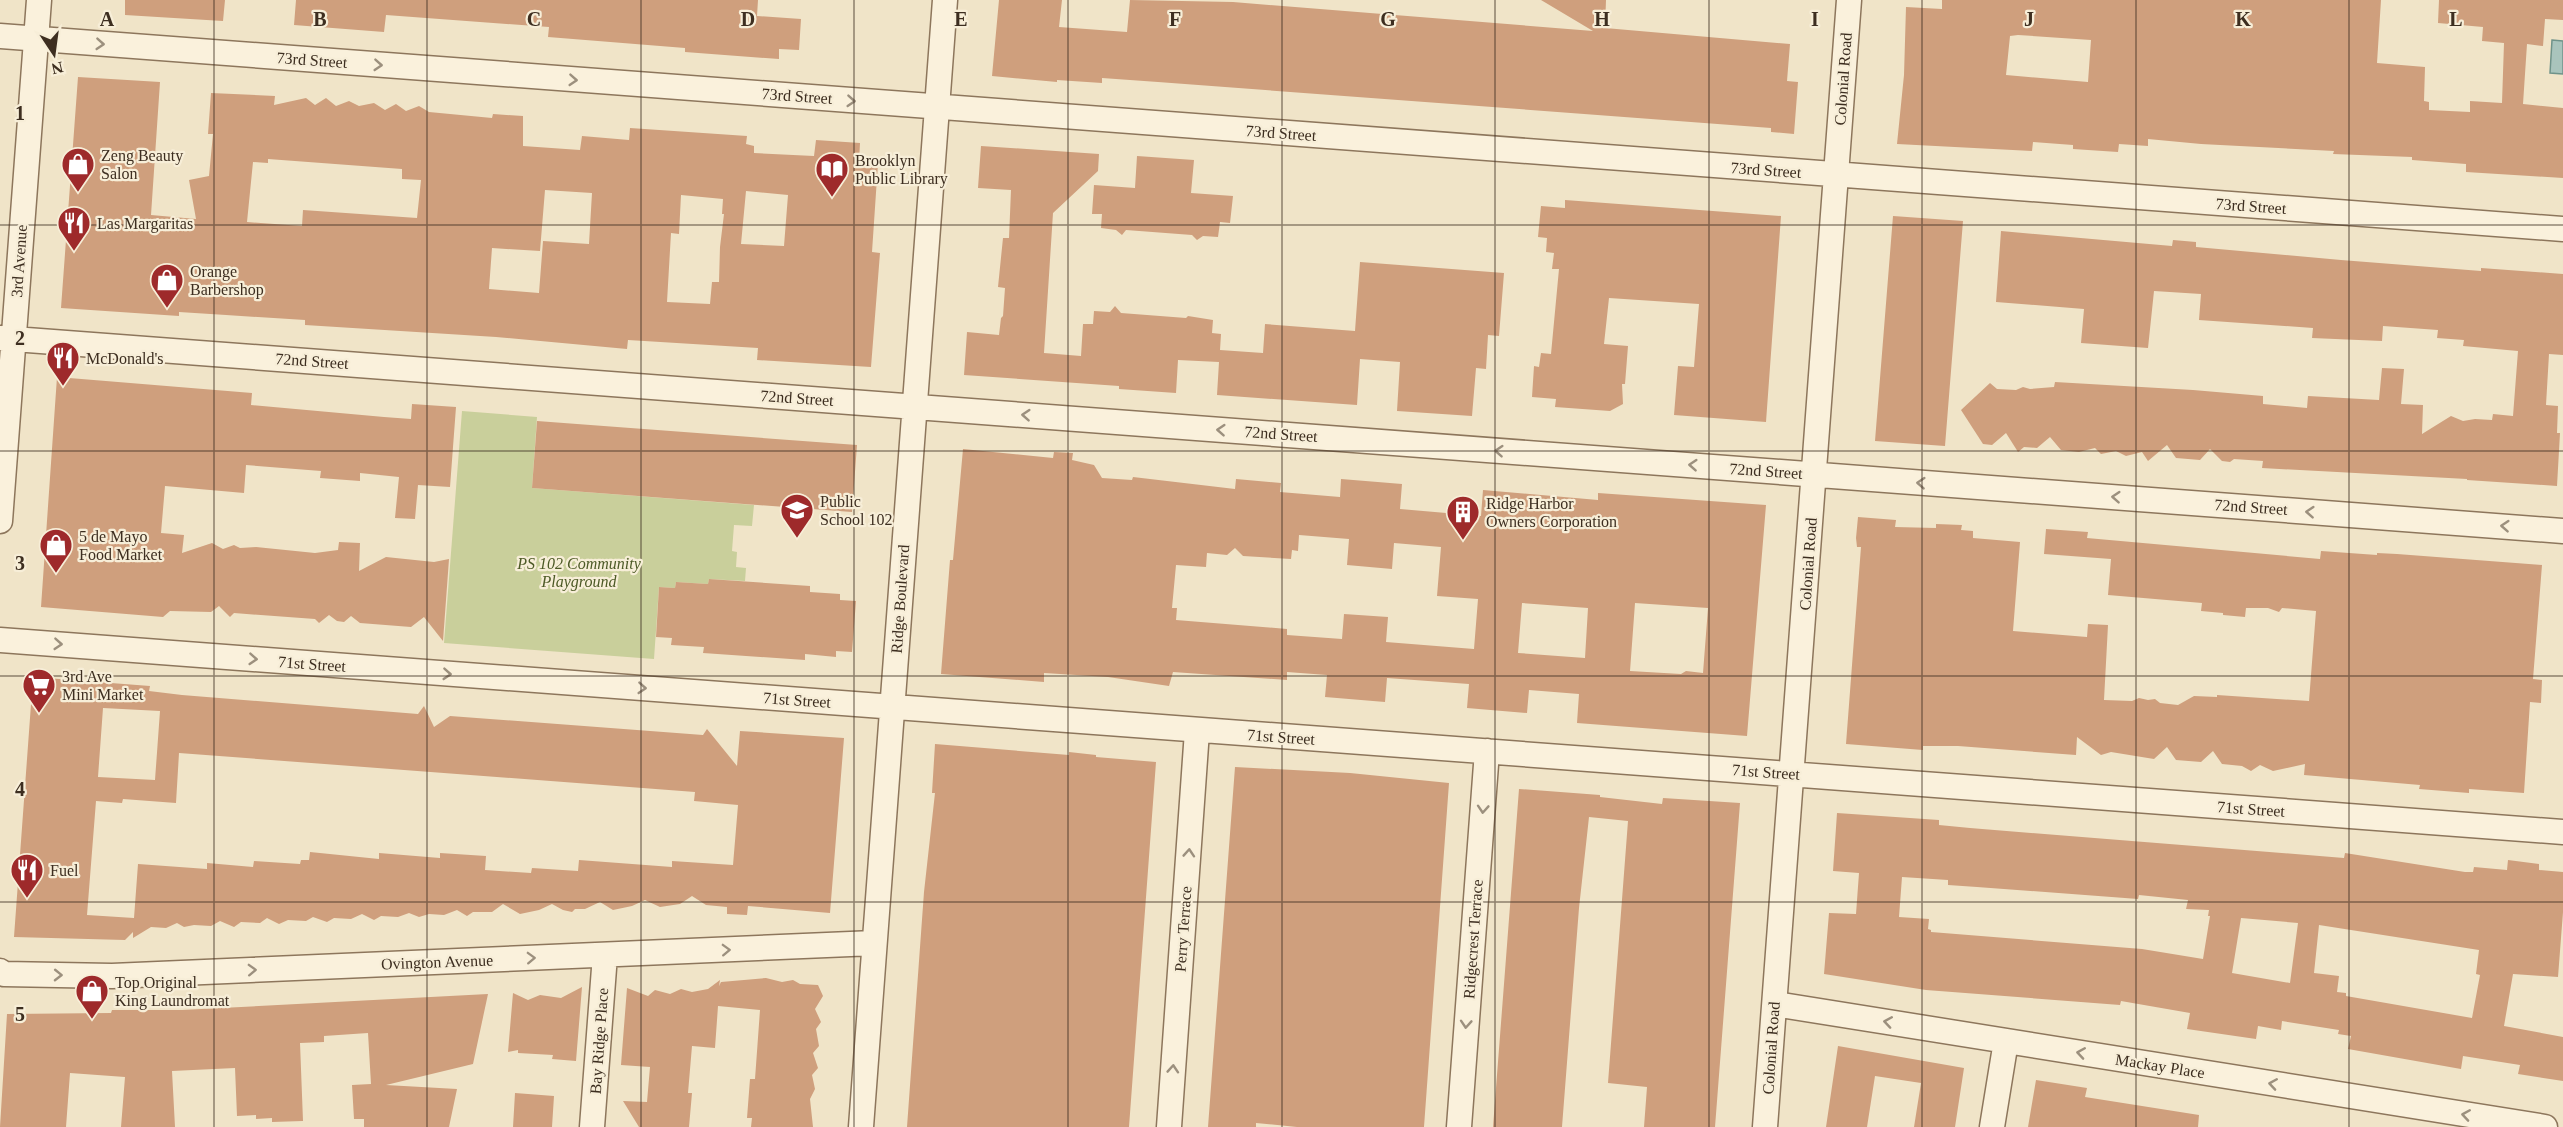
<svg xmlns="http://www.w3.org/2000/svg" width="2563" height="1127" font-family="Georgia,serif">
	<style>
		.green { fill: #c9cf9b }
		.water { fill: #a9c4bc; stroke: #6f938a; stroke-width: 1.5 }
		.building { fill: #cf9f7d; fill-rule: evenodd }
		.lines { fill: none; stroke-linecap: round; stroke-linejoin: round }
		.minor-casing { stroke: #8d765c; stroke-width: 27 }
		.minor { stroke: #faf1dc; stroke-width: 24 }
		.oneway { stroke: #9c907e }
		.grid { fill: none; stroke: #3d2e20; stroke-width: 1.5; stroke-opacity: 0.55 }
		.labels { text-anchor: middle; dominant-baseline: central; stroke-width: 4.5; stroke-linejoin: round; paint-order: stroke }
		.street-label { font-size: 16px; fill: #3d2e20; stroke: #f7eed8 }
		.poi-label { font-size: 16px; fill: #3d2e20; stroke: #f7eed8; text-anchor: start }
		.park-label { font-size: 16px; font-style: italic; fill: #4d5a26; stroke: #f7eed8 }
		.grid-label { font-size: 20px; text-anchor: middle; font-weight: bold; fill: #3d2e20; stroke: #f7eed8; stroke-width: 4.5; stroke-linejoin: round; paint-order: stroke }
	</style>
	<rect width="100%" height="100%" fill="#f0e4c8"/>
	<path class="green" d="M462 411 537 417 532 488 754 505 752 526 734 525 732 551 737 552 736 567 746 568 745 581 709 579 708 584 676 582 675 588 659 587 654 659 444 643Z"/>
	<path class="water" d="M2552 40 2563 41V74L2550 73Z"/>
	<path class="building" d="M125 0H225L223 21 125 15Z
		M296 0H758L757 16 801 19 799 50 779 49V59L685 52V48L548 37 549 27 386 15 384 32 294 25Z
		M999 0H1062L1059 27 1127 32 1130 0 1233 2 1593 31 1541 0H1606L1605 28 1790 44 1787 81 1798 82 1794 134 1771 132V128L1158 82 1102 78V83L1057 80V82L992 76Z
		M1942 0H2381L2377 63 2425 67 2424 101 2429 102V110L2470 112V101L2502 103 2504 43 2482 41 2483 27 2438 23 2439 0H2563V20L2545 19 2543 46 2527 44 2523 104 2563 108V178L2466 172V164L2412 160V157L2333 154 2334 151 2201 144 2148 139V146L2119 144 2118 152 2073 149V145L2033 142 2032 151 1897 144 1904 75 1906 7 1942 9ZM2018 35 2091 40 2088 82 2006 75 2010 36Z
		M78 77 160 82 151 215 196 219 189 180 209 176 213 134H208L211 93 275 96 274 105 306 98 315 105 326 98 336 106 349 101 359 106 374 103 385 110 396 104 406 111 419 106 429 112 492 118 493 114 523 116V146L580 150 582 136 629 140 630 128 747 136 746 144 754 146V153L814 156 816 140 860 143 859 162 878 163 872 252 880 253 871 367 757 360 758 348 628 340 627 349 496 337 305 325V320L226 315 179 312V316L61 308ZM268 159 402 169V179L421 180 417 218 303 210 302 226 247 222 253 162 268 163ZM545 190 592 193 589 244 543 241 539 293 489 289 492 248 540 251ZM746 191 788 195 784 246 741 244ZM681 195 723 199 722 214H724L720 247 719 282H712L710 304 667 302 671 233 679 234Z
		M981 146 1099 154 1098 171 1053 213 1044 353 1081 356 1083 324H1093L1094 311 1110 312 1115 306 1121 313 1186 318 1188 316 1213 320 1212 333 1221 334 1220 350 1263 353 1265 324 1355 331 1360 262 1504 273 1499 336 1488 335 1486 369 1476 368 1472 416 1397 411 1400 362 1360 359 1357 405 1217 395 1219 362 1178 360 1176 393 1119 389V386L964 375 967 332 999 335 1001 318 1003 316 1005 288 998 287 1003 238H1009L1011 190 978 188Z
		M1137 156 1194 160 1191 193 1233 196 1230 223 1220 222 1218 237 1203 236 1197 240 1192 235 1126 230 1122 235 1116 230 1101 228 1102 214H1092L1094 185 1135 188Z
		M1565 200 1781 216 1766 422 1674 415 1678 366 1694 367 1699 304 1609 298 1604 344 1628 346 1625 384H1622L1623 404 1610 411 1555 407 1556 399 1532 397 1534 366 1539 367 1541 353 1551 354 1559 269H1552L1554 253 1546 252 1547 238 1538 237 1541 206 1565 208Z
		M1893 216 1963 221 1945 446 1875 441Z
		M2001 231 2172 246 2173 240 2196 242V247L2341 260 2481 271V268L2563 274V355L2549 354 2546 405 2558 406 2557 433H2560L2557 486 2467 480V479L2262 468 2263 461 2234 459 2230 462 2222 461 2210 449 2200 460 2176 458 2167 445 2148 461 2142 452 2126 456 2116 451 2101 454 2095 448 2079 452 2061 450 2050 437 2037 448 2024 447 2018 452 2006 433 1992 445 1983 444 1961 410 1990 383 1997 389 2016 390 2023 387 2030 389 2054 387 2055 382 2193 390 2263 396V404L2307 408 2308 396 2379 400 2382 368 2404 369 2401 404 2423 405 2422 434 2451 416 2463 421 2475 419 2492 420 2493 414 2513 416 2518 351 2463 346 2464 340 2437 338 2438 330 2383 326 2382 341 2312 338 2313 328 2199 320 2201 294 2154 291 2148 348 2081 343 2084 309 1996 302Z
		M57 377 252 393 251 405 384 417 411 419 412 404 456 407 450 487 418 485 415 519 395 518 399 477 360 473V481L320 478 321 471 246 465 244 493 165 486 161 533 184 535 182 553 212 543 223 549 234 545 240 548 256 547 315 553 338 550 339 542 360 543 359 571 386 557 434 562 449 559 443 641 424 617 411 627 360 623 351 616 344 622 337 621 329 615 319 623 315 619 234 613 230 617 219 606 211 612 170 611 163 617 41 607Z
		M537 421 857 445 852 512 532 488Z
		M963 449 1053 458 1054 452 1073 453 1072 460 1094 465 1102 478 1132 480 1133 477 1235 489 1236 479 1281 483 1280 492 1340 497 1341 479 1402 484 1400 509 1481 516 1483 490 1598 500V493L1766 505 1747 736 1577 723 1579 694 1529 690 1527 713 1467 708 1469 684 1387 678 1385 702 1325 697 1327 675 1287 672V680L1173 672 1169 686 1108 677 1044 673V682L941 674 950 560H953ZM1299 535 1349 539 1347 565 1392 569 1394 543 1441 547 1437 596 1478 599 1474 649 1386 642 1388 617 1344 614 1342 639 1287 635V629L1176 620 1177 608H1172L1176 565 1206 567 1207 553 1227 555 1235 548 1243 556 1291 559 1292 550 1298 551ZM1522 603 1588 608 1585 658 1518 653ZM1635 603 1708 608 1703 673 1686 671 1681 674 1630 671Z
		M1858 517 1896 520 1895 527 1936 528V524L1962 525 1961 530 1973 531V538L2020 542 2013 631 2087 637 2088 624 2108 625 2104 700 2132 701 2139 698 2148 700 2155 699 2160 703 2178 705 2194 696 2217 697V695L2309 701 2316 611 2282 608 2279 612 2268 608H2246L2245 617 2223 615V613L2201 611 2202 603 2108 595 2111 559 2044 554 2046 529 2088 532 2087 538 2320 559 2321 551 2377 555V553L2397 554 2542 565 2533 679 2542 680 2541 703 2530 702 2524 793 2469 789V793L2419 789 2420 785 2304 775 2305 764 2273 771 2260 765 2251 771 2242 766 2222 764 2213 751 2201 762 2176 760 2167 747 2154 759 2111 752 2101 755 2077 737 2076 755 1958 746H1923V750L1846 744 1861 547H1857L1856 538Z
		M709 579 810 586V592L840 594V600L856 601 852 652 836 651V657L805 654V660L703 653 704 647 671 645 672 638 656 637 659 587 675 588 676 582 708 584Z
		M33 677 150 686 149 691 182 695 418 714 424 706 434 727 450 716 703 735 707 729 737 766 740 731 844 738 830 913 748 906 747 915 727 914V907L706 905 692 896 680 904 660 907 645 900 632 906 613 910 600 902 585 909H575L572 912 563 910 552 904 539 910 520 914 503 904 492 912H473L467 916 457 910 444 915 429 914 419 917 409 913 398 917 381 916 374 920 362 914 351 919 334 918 327 922 313 917 306 921 288 920 279 924 267 918 260 923 241 922 234 927 220 921 211 926 194 925 184 927 177 923 166 928 151 927 133 938V932L125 940 14 937ZM103 708 160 711 155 780 98 777ZM179 753 695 792 694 801 738 805 733 865 672 861V867L579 860 578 871 532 868 531 873 485 870 486 856 440 853V858L379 853V859L310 852 309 860H301L300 864 254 861 253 867 207 863V869L138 864 134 918 87 915 96 801 122 803 123 799 176 803Z
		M935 744 1069 755V752L1096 755V757L1156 762 1129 1127H907L924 892 935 793H932Z
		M1235 767 1350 773 1449 783 1424 1127H1297L1256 1123V1127H1208Z
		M1519 789 1600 795V797L1662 804 1663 798 1740 803 1715 1127H1644L1647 1087 1608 1083 1628 821 1589 817 1579 908 1562 1127H1493Z
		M1837 813 1939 820V825L1970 828 2344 858 2345 853 2465 872H2473L2474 867 2507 870 2508 860 2539 864V870L2563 872V912L2558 977 2513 974 2504 1026 2563 1037V1081L2518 1074 2520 1065 2463 1056 2461 1069 2348 1049 2351 1036 2338 1034 2339 1030 2282 1021 2281 1030 2258 1026 2256 1039 2187 1029 2190 1013 2121 1001 2120 1005 1926 990 1824 974 1829 913 1856 914 1859 873 1833 871ZM1902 877 1948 880V885L1977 887 2138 899 2139 895 2188 900 2186 909 2209 910 2208 916H2210L2203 959 2142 949 1931 932V930L1928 929 1929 919 1899 917ZM2241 918 2298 923 2290 983 2232 973ZM2319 925 2479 950 2476 974 2480 975 2472 1018 2346 996V993L2337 992 2339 976 2314 973Z
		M766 978 782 982 793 980 800 984 818 985 823 996 815 1009 821 1022 816 1029 819 1046 813 1053 818 1068 812 1075 815 1089 810 1099 813 1127H751L752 1118H747L750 1079H755L760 1010 718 1006 715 1048 692 1046 688 1093H692L689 1127H639L623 1101 647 1102 650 1067 621 1065 627 988 648 996 655 990 670 994 681 989 692 992 708 989 720 980 719 986 721 982Z
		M582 987 576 1061 552 1059 553 1055 518 1053V1050L508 1052 513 993 528 1000 540 995 561 998Z
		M488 994 473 1064 386 1085 457 1089 449 1127H364V1119H354L352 1085 371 1084 368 1033 324 1036V1042L300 1043 303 1121 272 1122V1118L256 1119V1115L237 1116 235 1068 172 1071 175 1127H121L125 1077 70 1073 66 1127H0L7 1014 111 1013 112 1010H182Z
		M1838 1046 1964 1068 1955 1127H1914L1921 1083 1875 1076 1867 1127H1826Z
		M2036 1080 2087 1088 2085 1097 2199 1115 2198 1127H2028Z
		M515 1093 554 1096 552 1127H513Z"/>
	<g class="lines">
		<g class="minor-casing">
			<path id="minor" d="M0 36 2563 229
				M0 338 2563 531
				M0 521 39 0
				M0 640 2563 832
				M0 971 4 974 112 976 874 943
				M1775 1004 2545 1127
				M592 1127 605 955
				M861 1127 945 0
				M1169 1127 1197 731
				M1459 1127 1487 751
				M1765 1127 1849 0
				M1992 1127 2006 1041"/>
		</g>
		<use href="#minor" class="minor"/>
	</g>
	<defs><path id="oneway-chevron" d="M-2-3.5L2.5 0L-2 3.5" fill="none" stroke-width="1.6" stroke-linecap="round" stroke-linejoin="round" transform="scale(1.5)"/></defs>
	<g class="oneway">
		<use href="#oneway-chevron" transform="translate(100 44) rotate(4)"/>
		<use href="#oneway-chevron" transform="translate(378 65) rotate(4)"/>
		<use href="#oneway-chevron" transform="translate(573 80) rotate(4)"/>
		<use href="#oneway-chevron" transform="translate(851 101) rotate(4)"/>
		<use href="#oneway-chevron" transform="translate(1026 415) rotate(-176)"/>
		<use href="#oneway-chevron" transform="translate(1221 430) rotate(-176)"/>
		<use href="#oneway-chevron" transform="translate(1499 451) rotate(-176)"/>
		<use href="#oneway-chevron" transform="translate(1693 465) rotate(-176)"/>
		<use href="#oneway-chevron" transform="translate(1921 483) rotate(-176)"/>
		<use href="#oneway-chevron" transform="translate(2116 497) rotate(-176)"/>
		<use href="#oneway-chevron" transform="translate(2310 512) rotate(-176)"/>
		<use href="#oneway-chevron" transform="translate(2505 526) rotate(-176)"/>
		<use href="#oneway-chevron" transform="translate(58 644) rotate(4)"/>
		<use href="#oneway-chevron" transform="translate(253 659) rotate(4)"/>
		<use href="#oneway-chevron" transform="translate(447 674) rotate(4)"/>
		<use href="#oneway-chevron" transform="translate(642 688) rotate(4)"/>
		<use href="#oneway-chevron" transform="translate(1483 809) rotate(94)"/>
		<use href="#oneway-chevron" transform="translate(1189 853) rotate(-86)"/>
		<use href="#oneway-chevron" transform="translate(726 950) rotate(-2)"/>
		<use href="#oneway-chevron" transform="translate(531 958) rotate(-2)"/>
		<use href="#oneway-chevron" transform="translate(252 970) rotate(-2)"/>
		<use href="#oneway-chevron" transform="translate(58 975) rotate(1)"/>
		<use href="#oneway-chevron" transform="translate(1888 1022) rotate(-171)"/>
		<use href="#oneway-chevron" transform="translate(1466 1024) rotate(94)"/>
		<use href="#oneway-chevron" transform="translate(2081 1053) rotate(-171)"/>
		<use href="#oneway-chevron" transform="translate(1173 1069) rotate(-86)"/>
		<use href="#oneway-chevron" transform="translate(2273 1084) rotate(-171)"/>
		<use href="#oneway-chevron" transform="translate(2466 1115) rotate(-171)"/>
	</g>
	<path class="grid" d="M214 0V1127M427 0V1127M641 0V1127M854 0V1127M1068 0V1127M1282 0V1127M1495 0V1127M1709 0V1127M1922 0V1127M2136 0V1127M2349 0V1127M0 225H2563M0 451H2563M0 676H2563M0 902H2563"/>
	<defs>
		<g id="shop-pin" transform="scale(1.725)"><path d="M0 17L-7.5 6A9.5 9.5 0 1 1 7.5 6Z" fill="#9e2a2b" stroke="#f7eed8"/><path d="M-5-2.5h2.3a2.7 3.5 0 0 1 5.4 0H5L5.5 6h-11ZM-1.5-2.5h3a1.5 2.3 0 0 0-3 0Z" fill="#fff"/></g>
		<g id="library-pin" transform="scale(1.725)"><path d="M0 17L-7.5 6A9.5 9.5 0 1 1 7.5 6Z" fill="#9e2a2b" stroke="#f7eed8"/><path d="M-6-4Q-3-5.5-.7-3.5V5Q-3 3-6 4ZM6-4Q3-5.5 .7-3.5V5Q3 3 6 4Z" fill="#fff"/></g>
		<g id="restaurant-pin" transform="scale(1.725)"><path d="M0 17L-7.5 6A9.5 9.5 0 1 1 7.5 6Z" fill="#9e2a2b" stroke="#f7eed8"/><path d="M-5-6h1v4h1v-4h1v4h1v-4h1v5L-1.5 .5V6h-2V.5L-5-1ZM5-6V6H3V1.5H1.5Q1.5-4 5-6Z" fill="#fff"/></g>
		<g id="school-pin" transform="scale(1.725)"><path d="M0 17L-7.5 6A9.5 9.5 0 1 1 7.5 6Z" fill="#9e2a2b" stroke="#f7eed8"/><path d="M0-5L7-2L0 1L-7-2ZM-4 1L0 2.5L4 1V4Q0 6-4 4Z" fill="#fff"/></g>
		<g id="building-pin" transform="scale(1.725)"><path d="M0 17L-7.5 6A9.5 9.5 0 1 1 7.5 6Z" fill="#9e2a2b" stroke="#f7eed8"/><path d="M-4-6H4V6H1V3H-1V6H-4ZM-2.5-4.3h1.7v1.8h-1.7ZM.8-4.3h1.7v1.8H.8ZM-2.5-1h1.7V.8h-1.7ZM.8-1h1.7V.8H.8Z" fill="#fff"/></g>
		<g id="supermarket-pin" transform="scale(1.725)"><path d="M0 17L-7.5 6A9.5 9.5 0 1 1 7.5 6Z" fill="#9e2a2b" stroke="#f7eed8"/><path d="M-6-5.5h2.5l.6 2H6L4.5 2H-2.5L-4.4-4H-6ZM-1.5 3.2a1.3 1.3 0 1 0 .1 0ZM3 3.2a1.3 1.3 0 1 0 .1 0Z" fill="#fff"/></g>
	</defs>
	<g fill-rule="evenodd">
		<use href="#shop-pin" x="78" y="164"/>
		<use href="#library-pin" x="832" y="169"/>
		<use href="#restaurant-pin" x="74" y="223"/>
		<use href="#shop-pin" x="167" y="280"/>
		<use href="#restaurant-pin" x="63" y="358"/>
		<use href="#school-pin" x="797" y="510"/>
		<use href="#building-pin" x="1463" y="512"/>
		<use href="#shop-pin" x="56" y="545"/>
		<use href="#supermarket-pin" x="39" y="685"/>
		<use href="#restaurant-pin" x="27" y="870"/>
		<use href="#shop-pin" x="92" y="991"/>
	</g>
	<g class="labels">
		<g class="street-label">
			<text transform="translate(312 60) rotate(4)">73rd Street</text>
			<text transform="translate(1843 79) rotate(-86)">Colonial Road</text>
			<text transform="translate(797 96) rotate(4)">73rd Street</text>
			<text transform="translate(1281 133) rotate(4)">73rd Street</text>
			<text transform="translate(1766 170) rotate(4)">73rd Street</text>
			<text transform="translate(2251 206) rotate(4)">73rd Street</text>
			<text transform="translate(19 261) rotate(-86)">3rd Avenue</text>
			<text transform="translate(312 361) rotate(4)">72nd Street</text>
			<text transform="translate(797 398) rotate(4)">72nd Street</text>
			<text transform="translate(1281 434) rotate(4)">72nd Street</text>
			<text transform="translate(1766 471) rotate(4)">72nd Street</text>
			<text transform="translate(2251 507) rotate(4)">72nd Street</text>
			<text transform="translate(1808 564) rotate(-86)">Colonial Road</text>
			<text transform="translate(900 599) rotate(-86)">Ridge Boulevard</text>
			<text transform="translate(312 664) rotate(4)">71st Street</text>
			<text transform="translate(797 700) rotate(4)">71st Street</text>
			<text transform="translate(1281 737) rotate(4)">71st Street</text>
			<text transform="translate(1766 772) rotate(4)">71st Street</text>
			<text transform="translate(2251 809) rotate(4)">71st Street</text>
			<text transform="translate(1183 929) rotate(-86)">Perry Terrace</text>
			<text transform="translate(1473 939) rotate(-86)">Ridgecrest Terrace</text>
			<text transform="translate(437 962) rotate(-2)">Ovington Avenue</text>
			<text transform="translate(599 1041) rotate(-86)">Bay Ridge Place</text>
			<text transform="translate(1771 1048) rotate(-86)">Colonial Road</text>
			<text transform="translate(2160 1066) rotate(9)">Mackay Place</text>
		</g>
		<g class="poi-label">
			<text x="101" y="155">Zeng Beauty<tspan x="101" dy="18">Salon</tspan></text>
			<text x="855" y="160">Brooklyn<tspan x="855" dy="18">Public Library</tspan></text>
			<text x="97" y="223">Las Margaritas</text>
			<text x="190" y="271">Orange<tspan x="190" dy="18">Barbershop</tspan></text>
			<text x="86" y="358">McDonald's</text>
			<text x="820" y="501">Public<tspan x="820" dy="18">School 102</tspan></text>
			<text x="1486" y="503">Ridge Harbor<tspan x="1486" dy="18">Owners Corporation</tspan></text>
			<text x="79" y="536">5 de Mayo<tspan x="79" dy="18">Food Market</tspan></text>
			<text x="62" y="676">3rd Ave<tspan x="62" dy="18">Mini Market</tspan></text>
			<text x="50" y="870">Fuel</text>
			<text x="115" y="982">Top Original<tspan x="115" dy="18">King Laundromat</tspan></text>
		</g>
		<g class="park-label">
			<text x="579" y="563">PS 102 Community<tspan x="579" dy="18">Playground</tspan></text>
		</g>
	</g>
	<g class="grid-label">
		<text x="107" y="26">A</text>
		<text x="320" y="26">B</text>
		<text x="534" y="26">C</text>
		<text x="748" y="26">D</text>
		<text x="961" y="26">E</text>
		<text x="1175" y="26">F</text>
		<text x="1388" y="26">G</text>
		<text x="1602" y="26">H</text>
		<text x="1815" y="26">I</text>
		<text x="2029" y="26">J</text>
		<text x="2243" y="26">K</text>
		<text x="2456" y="26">L</text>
		<text x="20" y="120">1</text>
		<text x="20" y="345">2</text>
		<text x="20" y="570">3</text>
		<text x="20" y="796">4</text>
		<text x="20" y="1021">5</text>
	</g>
	<g transform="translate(54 54) rotate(167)" stroke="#f7eed8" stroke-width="4.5" paint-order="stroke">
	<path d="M0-4.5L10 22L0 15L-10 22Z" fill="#3d2e20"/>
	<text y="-9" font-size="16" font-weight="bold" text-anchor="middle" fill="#3d2e20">N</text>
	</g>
</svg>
